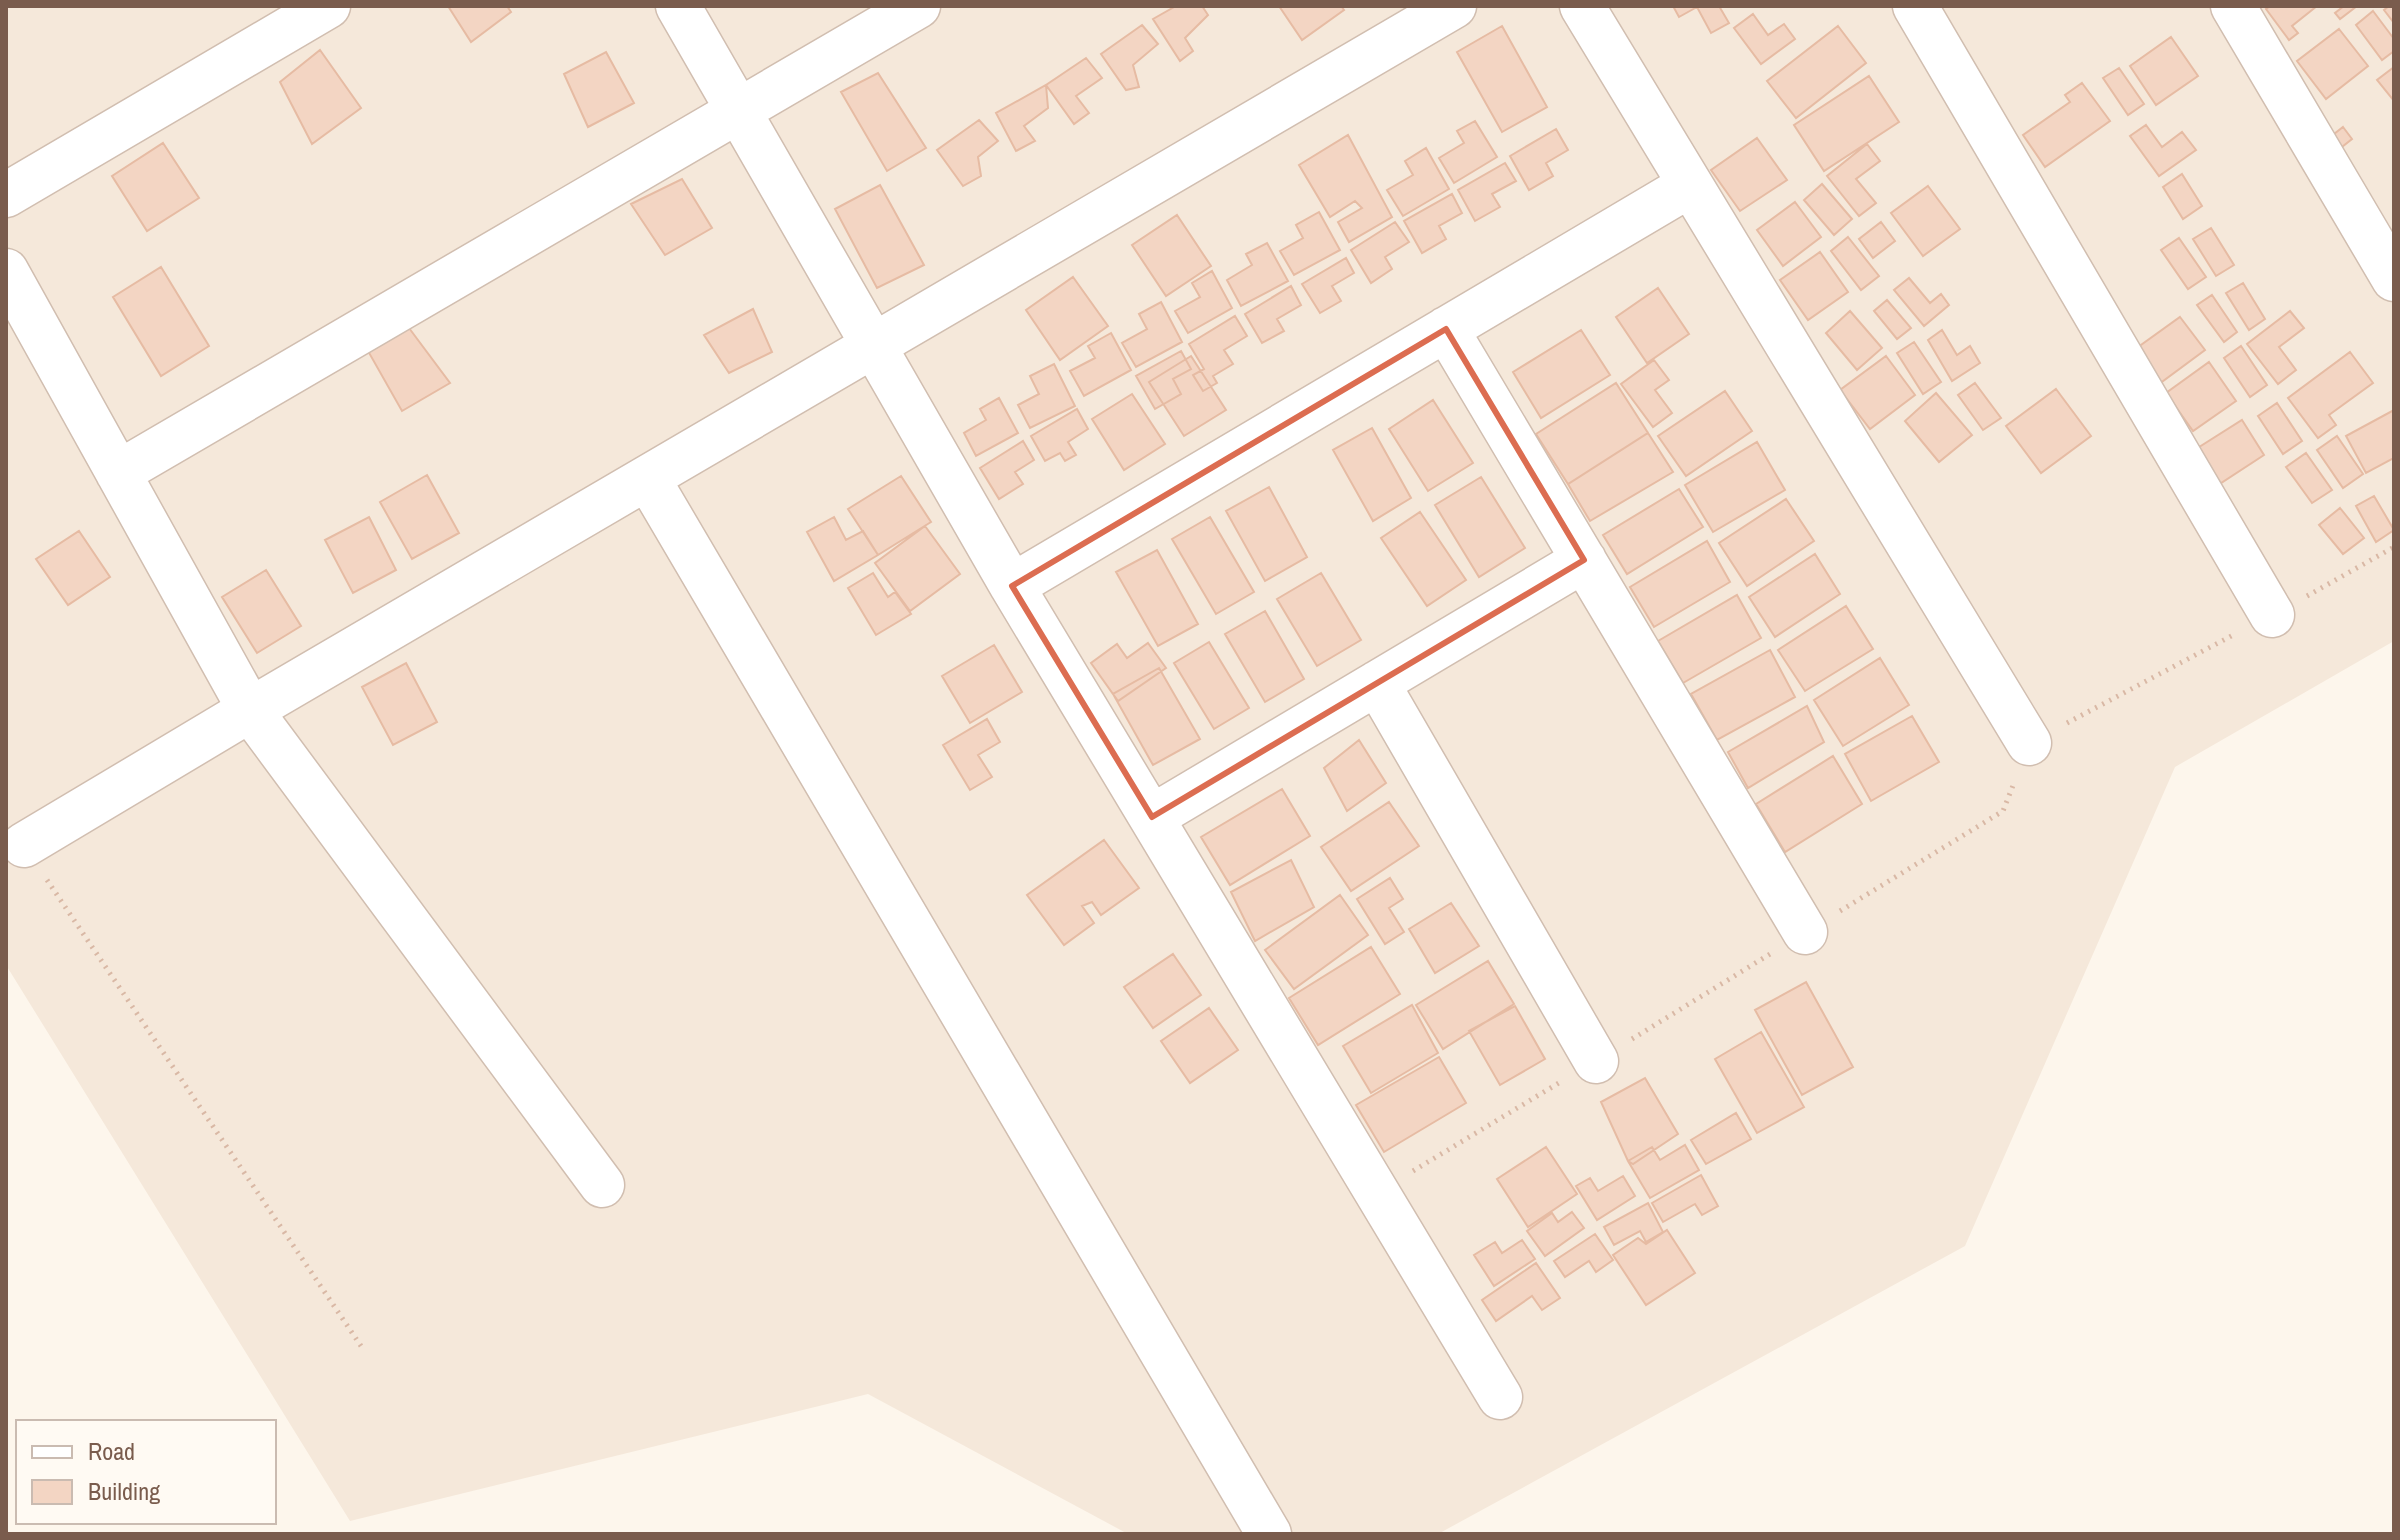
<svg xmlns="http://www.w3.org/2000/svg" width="2400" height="1540" font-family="'Archivo Narrow',sans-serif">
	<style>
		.residential { fill: #f5e8da }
		.building { fill: #f3d5c3; stroke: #e6bba3; stroke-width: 2 }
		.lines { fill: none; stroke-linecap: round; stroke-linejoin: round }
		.minor-casing { stroke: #d1beb0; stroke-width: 47 }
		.path { stroke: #d9b8a5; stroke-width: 5; stroke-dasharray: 2 6; stroke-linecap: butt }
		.minor { stroke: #fff; stroke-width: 44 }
		.marked { fill: none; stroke: #dc6d51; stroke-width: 6; stroke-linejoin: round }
	</style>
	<rect width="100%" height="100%" fill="#fdf6ec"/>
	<path class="residential" d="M6 6H2394V641L2175 767 1965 1246 1438 1534H1128L868 1394 350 1521 6 965Z"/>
	<path class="building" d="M448 6H507L511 12 471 42Z
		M1176 6H1202L1208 15 1185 38 1193 51 1180 61 1153 19Z
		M1279 6H1341L1344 10 1302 40Z
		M1673 6H1719L1729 23 1711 33 1697 7 1679 17Z
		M2270 6H2317L2292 26 2298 33 2289 40 2266 9Z
		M2344 6H2357L2340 19 2335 13Z
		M2389 6H2394V23L2384 10Z
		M2373 11 2394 39V51L2382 60 2356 25Z
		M1753 14 1768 35 1784 24 1795 39 1761 64 1734 28Z
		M1142 25 1158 44 1133 65 1139 87 1126 90 1101 54Z
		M1502 26 1547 107 1502 132 1457 52Z
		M1838 26 1866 63 1796 118 1767 81Z
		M2339 29 2368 66 2326 99 2297 61Z
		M2171 37 2198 76 2156 105 2130 66Z
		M320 50 361 108 312 144 280 82Z
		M606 52 634 103 588 127 564 74Z
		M1086 58 1102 78 1076 96 1089 113 1074 124 1046 85Z
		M2394 67V101L2377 80Z
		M2119 68 2144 104 2128 115 2103 78Z
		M878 73 926 148 887 171 841 92Z
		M1869 76 1899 122 1824 171 1794 125Z
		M2082 83 2110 121 2045 167 2023 135 2070 102 2065 95Z
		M1046 85 1048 108 1024 126 1035 141 1016 151 996 113Z
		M979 120 998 141 978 157 981 176 963 186 937 150Z
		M1475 121 1497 157 1454 183 1439 158 1464 143 1457 131Z
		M2146 125 2162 147 2182 132 2196 150 2159 176 2130 136Z
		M2343 127 2352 139 2338 150 2329 138Z
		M1556 129 1568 150 1546 163 1553 176 1529 190 1510 156Z
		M1348 135 1392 217 1349 242 1338 222 1362 208 1355 201 1330 217 1299 165Z
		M1757 138 1787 180 1740 211 1711 170Z
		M163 143 199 198 147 231 112 176Z
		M1867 144 1880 161 1856 179 1876 203 1859 216 1827 176Z
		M1426 148 1449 189 1403 216 1387 190 1413 175 1405 161Z
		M1505 163 1516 181 1492 194 1500 207 1475 221 1458 190Z
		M2182 174 2202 206 2183 219 2163 187Z
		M682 179 712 228 665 255 631 204Z
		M1822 184 1852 219 1834 235 1804 200Z
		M880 185 924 265 877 288 835 209Z
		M1928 186 1960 229 1923 256 1891 213Z
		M1452 194 1462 213 1439 226 1446 239 1422 253 1404 221Z
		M1795 202 1821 237 1783 266 1757 230Z
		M1319 212 1340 250 1294 275 1280 251 1303 238 1296 225Z
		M1177 215 1211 266 1166 296 1132 245Z
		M1395 222 1409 242 1385 257 1392 269 1371 283 1351 250Z
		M1881 222 1895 241 1873 258 1859 239Z
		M2211 228 2234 265 2216 276 2193 239Z
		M1848 237 1879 276 1861 290 1831 251Z
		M2179 238 2206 277 2188 289 2161 250Z
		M1267 243 1288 281 1241 306 1227 280 1252 265 1246 254Z
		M1820 252 1848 292 1808 320 1780 280Z
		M1346 258 1354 273 1332 286 1341 301 1320 313 1302 284Z
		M161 267 209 346 161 376 113 297Z
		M1212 271 1232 308 1188 333 1175 311 1200 297 1192 283Z
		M1073 277 1108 326 1060 360 1026 310Z
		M1909 278 1930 303 1941 294 1949 305 1924 326 1894 290Z
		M2243 283 2265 319 2249 330 2226 293Z
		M1291 286 1301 305 1277 319 1284 331 1262 343 1245 314Z
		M1658 288 1689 334 1647 363 1616 317Z
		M2212 295 2237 332 2224 342 2197 305Z
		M1887 300 1911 328 1897 339 1874 311Z
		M1161 302 1182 342 1136 367 1122 343 1147 329 1139 314Z
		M753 309 772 352 729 373 704 335Z
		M1850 311 1882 348 1857 370 1826 333Z
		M2290 311 2304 328 2279 347 2296 370 2278 384 2247 344Z
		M1235 316 1247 336 1224 350 1233 364 1213 376 1217 383 1203 391 1193 375 1204 369 1189 344Z
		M2180 317 2205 350 2159 384 2134 350Z
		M409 328 450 383 402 411 368 351Z
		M1581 330 1610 375 1541 418 1513 372Z
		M1942 330 1957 355 1970 346 1980 363 1952 381 1928 340Z
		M1111 333 1131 370 1084 396 1070 371 1095 358 1088 346Z
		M1914 342 1941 382 1923 394 1897 353Z
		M2241 346 2267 385 2250 397 2224 358Z
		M1181 351 1191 369 1173 379 1181 394 1155 409 1136 376Z
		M2350 352 2373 383 2329 415 2336 425 2318 438 2288 398Z
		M1191 356 1226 410 1184 436 1149 382Z
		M1886 356 1915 395 1870 429 1840 390Z
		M1654 360 1669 380 1655 390 1672 413 1653 427 1621 384Z
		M2209 362 2236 401 2193 431 2166 393Z
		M1054 364 1075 406 1030 428 1018 405 1039 394 1030 376Z
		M1616 383 1648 433 1568 484 1536 434Z
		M1975 383 2001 418 1983 430 1958 395Z
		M2056 389 2091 436 2041 473 2006 426Z
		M1725 391 1752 431 1686 476 1658 436Z
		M1936 393 1972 435 1939 462 1905 421Z
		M1132 394 1165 444 1124 470 1092 419Z
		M999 398 1018 433 976 456 964 433 986 420 980 409Z
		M1433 400 1473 463 1428 491 1389 429Z
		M2277 403 2302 441 2283 454 2258 416Z
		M1077 409 1088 429 1068 442 1076 455 1065 461 1060 453 1045 461 1031 436Z
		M2394 410V458L2366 473 2346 436Z
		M2242 420 2264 455 2218 485 2196 449Z
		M1372 428 1411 498 1373 521 1333 450Z
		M1648 433 1673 472 1590 521 1568 484Z
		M2337 436 2363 474 2343 488 2317 450Z
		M1023 441 1034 460 1015 472 1023 484 999 499 980 468Z
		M1757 442 1785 490 1713 532 1685 485Z
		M2306 453 2332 490 2312 503 2286 467Z
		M427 475 459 533 412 559 380 502Z
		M901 476 931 522 878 555 848 509Z
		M1481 477 1525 548 1479 577 1435 505Z
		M1269 487 1307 557 1265 581 1226 511Z
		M1679 489 1703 527 1627 574 1603 535Z
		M2374 496 2394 530 2376 542 2356 506Z
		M1786 499 1814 541 1747 586 1719 543Z
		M2340 508 2364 538 2343 554 2319 525Z
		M1420 512 1466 580 1427 606 1381 538Z
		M369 517 396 570 353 593 325 540Z
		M834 517 846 540 863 531 878 555 834 581 807 532Z
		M1210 517 1254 592 1216 614 1172 539Z
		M925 526 960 574 910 611 875 563Z
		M79 531 110 577 68 605 36 559Z
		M1707 541 1730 582 1654 627 1630 587Z
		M1157 550 1198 624 1158 646 1116 572Z
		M1815 554 1840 594 1775 637 1749 597Z
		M266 570 301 626 257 653 222 597Z
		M873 573 888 597 895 592 911 614 876 635 848 588Z
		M1321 573 1361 640 1317 666 1277 599Z
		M1737 595 1761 638 1683 683 1658 641Z
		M1846 606 1873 649 1805 691 1778 650Z
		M1265 611 1304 679 1265 702 1225 634Z
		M1209 642 1249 708 1214 729 1174 663Z
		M1148 643 1166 668 1118 701 1091 663 1117 644 1127 658Z
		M994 645 1022 692 970 723 942 676Z
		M1770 650 1795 697 1717 740 1691 694Z
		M1880 658 1909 705 1843 746 1814 700Z
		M406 663 437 722 393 745 362 687Z
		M1159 668 1200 739 1153 765 1113 694Z
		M1807 706 1824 742 1748 788 1728 752Z
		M1912 716 1939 762 1871 801 1845 754Z
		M987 719 1000 742 978 755 992 777 970 790 943 745Z
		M1359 740 1386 783 1347 811 1324 768Z
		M1833 756 1862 804 1785 852 1756 804Z
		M1282 789 1310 836 1230 885 1201 837Z
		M1389 802 1419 846 1351 891 1321 847Z
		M1104 840 1139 888 1101 915 1092 902 1082 906 1094 923 1064 945 1027 895Z
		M1291 860 1314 907 1255 941 1231 892Z
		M1390 878 1403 899 1389 908 1404 932 1385 944 1357 899Z
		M1340 895 1368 935 1294 989 1265 950Z
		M1451 903 1479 946 1435 973 1409 929Z
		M1371 947 1400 994 1318 1045 1289 998Z
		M1173 954 1201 995 1153 1028 1124 987Z
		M1488 961 1514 1004 1443 1049 1416 1005Z
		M1806 982 1853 1067 1802 1095 1755 1010Z
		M1412 1005 1438 1053 1371 1093 1343 1046Z
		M1515 1006 1545 1059 1500 1085 1469 1031Z
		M1209 1008 1238 1050 1190 1083 1161 1041Z
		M1761 1032 1804 1107 1757 1133 1715 1059Z
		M1439 1057 1466 1103 1384 1152 1356 1105Z
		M1645 1078 1678 1134 1633 1164 1628 1161 1601 1102Z
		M1736 1113 1751 1139 1706 1164 1691 1140Z
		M1685 1145 1699 1170 1650 1198 1628 1161 1652 1147 1660 1160Z
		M1546 1147 1577 1194 1528 1227 1497 1179Z
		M1701 1175 1718 1206 1702 1215 1695 1204 1663 1222 1652 1203Z
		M1623 1176 1635 1196 1597 1220 1576 1186 1590 1178 1598 1191Z
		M1648 1203 1663 1232 1646 1242 1640 1231 1614 1245 1604 1227Z
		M1572 1212 1584 1228 1545 1256 1527 1231 1552 1213 1558 1222Z
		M1667 1230 1695 1273 1646 1305 1613 1255 1638 1238 1646 1244Z
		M1595 1234 1613 1260 1596 1272 1589 1261 1565 1277 1554 1261Z
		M1522 1240 1535 1259 1494 1286 1474 1255 1495 1242 1502 1253Z
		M1536 1263 1560 1298 1542 1310 1532 1296 1496 1321 1482 1300Z"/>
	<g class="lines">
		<g class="minor-casing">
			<path id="minor" d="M678 6 1012 586 1690 185
				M1582 6 2029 743
				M1915 6 2272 615
				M2233 6 2394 279
				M6 195 328 6
				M6 271 250 710 602 1185
				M1446 329 1805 932
				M118 473 918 6
				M648 479 1269 1534
				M1012 586 1500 1397
				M1377 683 1596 1061
				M1152 817 1584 560
				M24 845 250 710 1454 6"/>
		</g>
		<path class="path" d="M2307 596 2394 547
			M2067 723 2235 634
			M47 880 361 1346
			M1840 911 2003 811 2014 783
			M1632 1039 1770 954
			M1413 1171 1562 1081"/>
		<use href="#minor" class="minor"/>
	</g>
	<path class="marked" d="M1446 329 1584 560 1152 817 1012 586Z"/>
	<rect width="2400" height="1540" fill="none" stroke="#7a5c4d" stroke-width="16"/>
	<rect x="16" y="1420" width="260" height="104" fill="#fffaf3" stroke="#cabbb1" stroke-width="2"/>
	<rect x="32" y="1446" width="40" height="12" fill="#ffffff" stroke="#cabbb1" stroke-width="2"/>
	<text x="88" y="1460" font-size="24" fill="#7a5c4d">Road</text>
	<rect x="32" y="1480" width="40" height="24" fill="#f3d5c3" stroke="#cabbb1" stroke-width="2"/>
	<text x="88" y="1500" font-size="24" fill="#7a5c4d">Building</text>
</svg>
